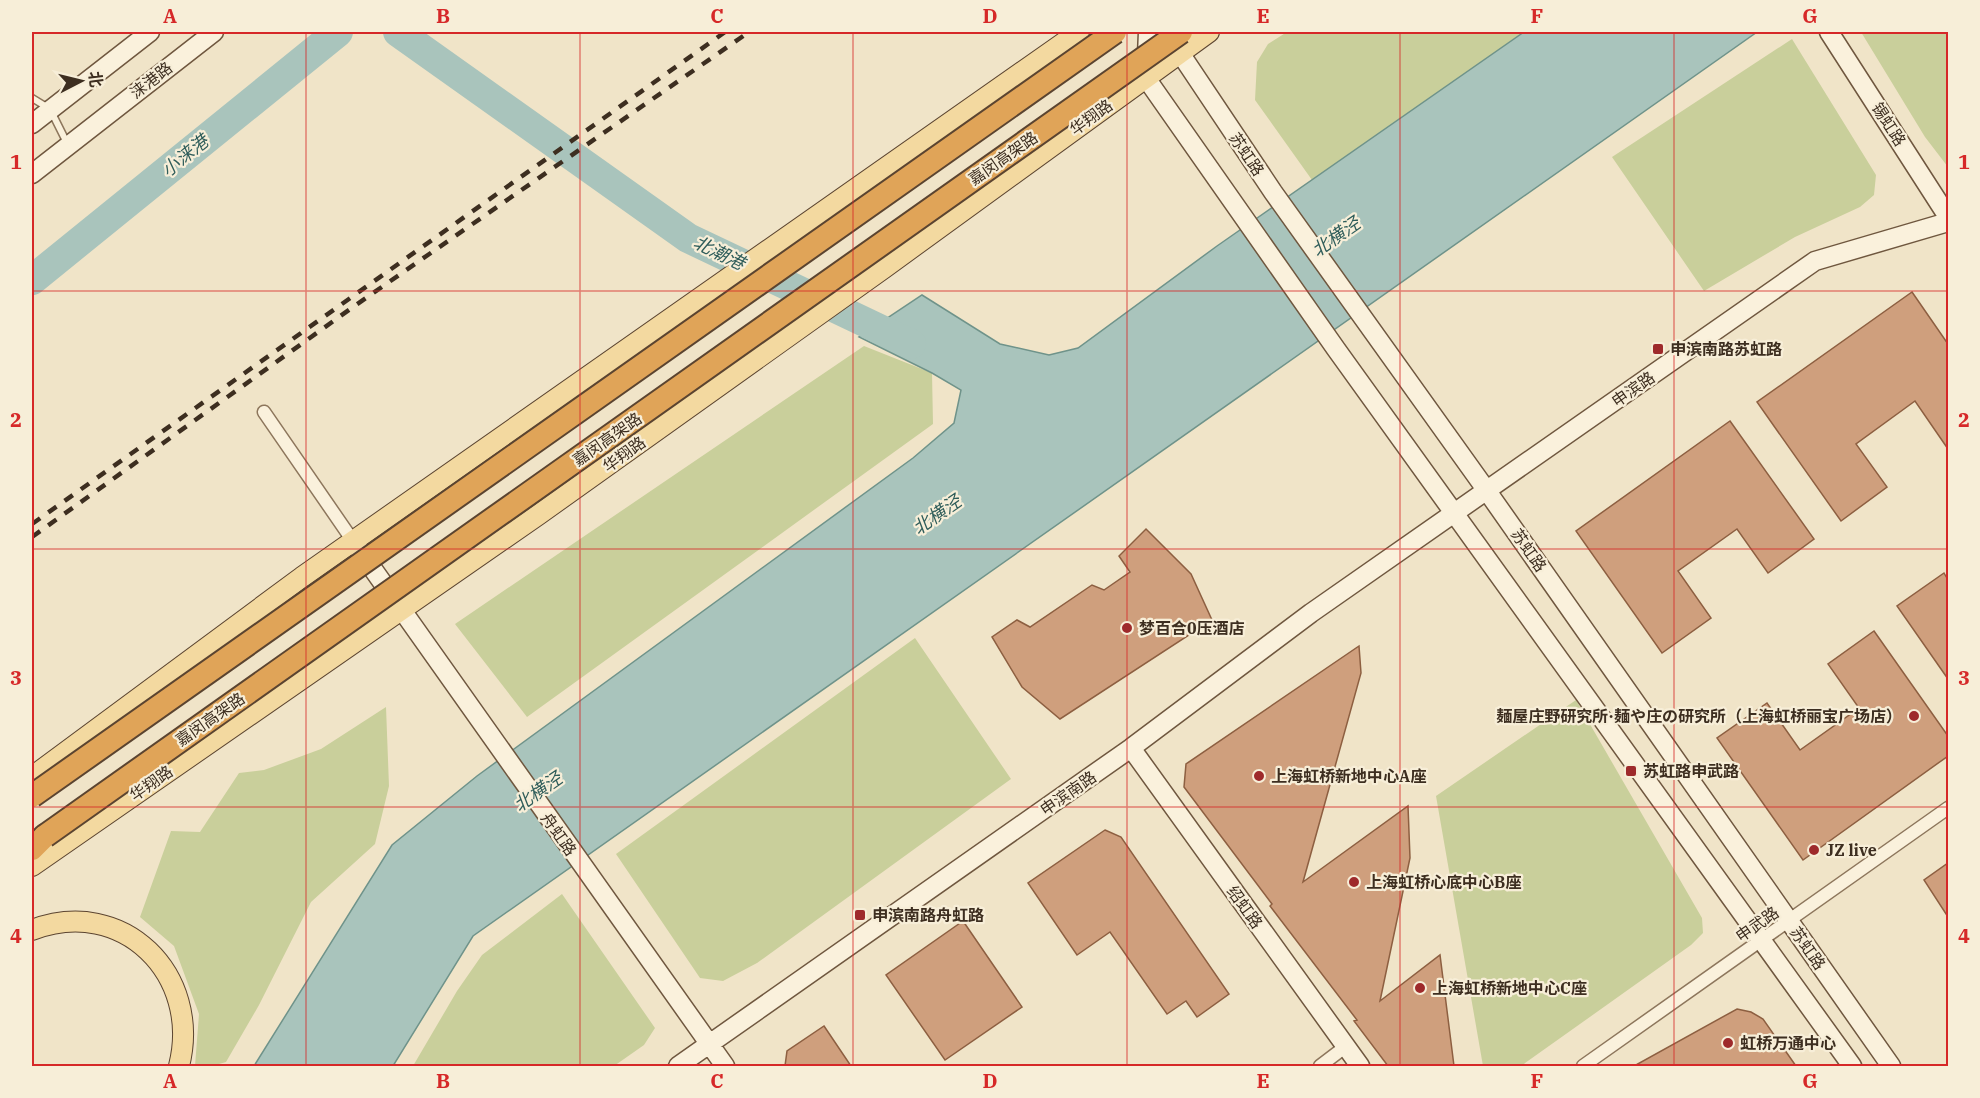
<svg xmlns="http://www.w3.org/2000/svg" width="1980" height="1098" font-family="'IBM Plex Serif','Noto Sans SC','Noto Sans JP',serif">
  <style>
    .green { fill: #c9cf9b }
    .water { fill: #a9c4bc; stroke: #6f938a; stroke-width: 1.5 }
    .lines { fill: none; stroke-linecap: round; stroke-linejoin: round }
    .river { stroke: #a9c4bc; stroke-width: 30 }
    .building { fill: #cf9f7d; stroke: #8d5f41; stroke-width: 1.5 }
    .lane-casing { stroke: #8d765c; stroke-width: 9 }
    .street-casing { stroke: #8d765c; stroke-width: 15 }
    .secondary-casing { stroke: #6f573f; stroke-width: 21 }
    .primary-casing { stroke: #5b4430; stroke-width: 22 }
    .highway-casing { stroke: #5b4430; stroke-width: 26 }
    .lane { stroke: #faf1dc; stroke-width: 6 }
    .street { stroke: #faf1dc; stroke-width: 12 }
    .secondary { stroke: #faf1dc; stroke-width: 18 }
    .primary { stroke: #f3d9a0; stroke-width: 20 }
    .highway { stroke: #e0a458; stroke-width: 22 }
    .rail { stroke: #3d2e20; stroke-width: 4.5; stroke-dasharray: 10 10; stroke-linecap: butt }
    .highway-bridge-casing { stroke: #5b4430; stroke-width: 26; stroke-linecap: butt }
    .highway-bridge { stroke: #e0a458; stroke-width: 22 }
    .grid { fill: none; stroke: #d62828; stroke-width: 1.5; stroke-opacity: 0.55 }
    .poi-dot { fill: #9e2a2b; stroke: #f7eed8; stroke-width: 2 }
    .labels { text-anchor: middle; stroke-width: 4.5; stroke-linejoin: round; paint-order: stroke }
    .street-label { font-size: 16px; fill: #3d2e20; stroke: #f7eed8 }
    .poi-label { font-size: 16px; font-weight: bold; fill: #3d2e20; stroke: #f7eed8; text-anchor: start }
    .water-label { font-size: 18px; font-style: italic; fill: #2f5d5a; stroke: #f7eed8 }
    .neatline { fill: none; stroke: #d62828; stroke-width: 2 }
    .grid-label { font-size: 20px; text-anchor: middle; font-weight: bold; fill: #d62828 }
  </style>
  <rect width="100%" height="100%" fill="#f0e4c8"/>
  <path class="green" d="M 1287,32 L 1525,32 L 1312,180 L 1255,100 L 1257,62 L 1268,44 Z
    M 1861,32 L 1948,32 L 1948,167 L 1925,137 Z
    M 1792,39 L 1876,175 L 1874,195 L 1860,207 L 1795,237 L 1704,291 L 1612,157 Z
    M 864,346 L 932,373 L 933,424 L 527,717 L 455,624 Z
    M 915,638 L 1011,779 L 757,963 L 723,981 L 700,978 L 616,854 Z
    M 1576,700 L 1702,918 L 1703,933 L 1691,945 L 1521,1066 L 1483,1066 L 1436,796 Z
    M 386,707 L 389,786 L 375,844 L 311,902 L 259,1005 L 226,1062 L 212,1066 L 195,1066 L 199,1014 L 174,946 L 140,917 L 171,831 L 200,832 L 239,773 L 264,770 L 321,749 Z
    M 562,894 L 655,1028 L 644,1045 L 614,1066 L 413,1066 L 457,991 L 482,955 Z"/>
  <path class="water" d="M 1524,32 L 1757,32 L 473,936 L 393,1066 L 254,1066 L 392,845 L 477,776 L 913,458 L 954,423 L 961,390 L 932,373 L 859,337 L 922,295 L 1000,344 L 1049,355 L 1078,348 L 1217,246 Z"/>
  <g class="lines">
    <path class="river" d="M 398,32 L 688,238 L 911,344
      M 32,280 L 338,32"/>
  </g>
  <path class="building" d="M 1912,292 L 1948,344 L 1948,449 L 1915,401 L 1856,444 L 1887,487 L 1841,521 L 1757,402 Z
    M 1730,421 L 1814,539 L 1768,573 L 1737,529 L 1678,571 L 1711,618 L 1662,653 L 1576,531 Z
    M 1146,529 L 1191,574 L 1212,620 L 1060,719 L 1022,687 L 992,637 L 1017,620 L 1030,627 L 1092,585 L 1104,590 L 1130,572 L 1119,556 Z
    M 1944,573 L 1948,580 L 1948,679 L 1897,606 Z
    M 1874,631 L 1948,736 L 1948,756 L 1803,860 L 1717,738 L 1767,703 L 1800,750 L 1859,708 L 1828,664 Z
    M 1359,646 L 1361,673 L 1303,882 L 1408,806 L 1410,858 L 1380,1001 L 1440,955 L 1454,1066 L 1388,1066 L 1354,1021 L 1357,1020 L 1270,906 L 1272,904 L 1184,787 L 1186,764 Z
    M 1105,830 L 1121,837 L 1229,994 L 1197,1017 L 1186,1001 L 1167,1014 L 1110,932 L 1077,955 L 1028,883 Z
    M 1948,863 L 1948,917 L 1924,880 Z
    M 963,921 L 1022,1007 L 945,1060 L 886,975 Z
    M 1737,1009 L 1751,1012 L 1763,1019 L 1796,1066 L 1634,1066 Z
    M 824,1026 L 851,1066 L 785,1066 L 787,1051 Z"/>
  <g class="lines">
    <defs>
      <path id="lane" d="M 32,98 L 50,109 L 67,143"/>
      <path id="street" d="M 264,412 L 353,541
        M 1320,1066 L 1345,1047
        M 1583,1066 L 1948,808"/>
      <path id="secondary" d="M 1148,32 L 1146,78 L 1336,349 L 1852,1066
        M 1829,32 L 1948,217
        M 1175,41 L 1180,53 L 1273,192 L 1487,491 L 1891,1066
        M 32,124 L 150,32
        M 32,174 L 214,32
        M 353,541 L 725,1066
        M 1131,748 L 1360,1066
        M 678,1066 L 1131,748 L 1311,613 L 1815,261 L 1948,222"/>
      <path id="primary" d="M 32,777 L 302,577 L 1079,32
        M 32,866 L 538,515 L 884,268 L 1209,32
        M 32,930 C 123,895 202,975 179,1066"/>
      <path id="highway" d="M 32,849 L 45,836"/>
    </defs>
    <use href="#lane" class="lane-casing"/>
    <use href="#street" class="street-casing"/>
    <use href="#secondary" class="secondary-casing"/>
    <use href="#primary" class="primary-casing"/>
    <use href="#highway" class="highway-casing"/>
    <use href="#lane" class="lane"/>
    <use href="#street" class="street"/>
    <use href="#secondary" class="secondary"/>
    <use href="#primary" class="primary"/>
    <use href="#highway" class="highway"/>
    <path class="rail" d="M 32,524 L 725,32
      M 32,537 L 353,307 L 749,32"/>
    <defs>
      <path id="highway-bridge" d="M 32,796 L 1115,32
        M 45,836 L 1181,32"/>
    </defs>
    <use href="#highway-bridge" class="highway-bridge-casing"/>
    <use href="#highway-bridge" class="highway-bridge"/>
  </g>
  <path class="grid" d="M 306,32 L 306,1066M 580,32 L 580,1066M 853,32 L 853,1066M 1127,32 L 1127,1066M 1400,32 L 1400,1066M 1674,32 L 1674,1066M 32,291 L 1948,291M 32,549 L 1948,549M 32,807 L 1948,807"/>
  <g class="poi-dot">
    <rect x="1652" y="343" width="12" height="12" rx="3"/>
    <circle cx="1127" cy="628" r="6"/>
    <circle cx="1914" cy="716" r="6"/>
    <rect x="1625" y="765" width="12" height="12" rx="3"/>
    <circle cx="1259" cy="776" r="6"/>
    <circle cx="1814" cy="850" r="6"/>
    <circle cx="1354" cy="882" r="6"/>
    <rect x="854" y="909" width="12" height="12" rx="3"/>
    <circle cx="1420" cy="988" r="6"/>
    <circle cx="1728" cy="1043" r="6"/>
  </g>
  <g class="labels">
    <g class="street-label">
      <text transform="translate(151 80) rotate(-38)" y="6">涞港路</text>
      <text transform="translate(1091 117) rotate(-36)" y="6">华翔路</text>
      <text transform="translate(1889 124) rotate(57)" y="6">锡虹路</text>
      <text transform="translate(1247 154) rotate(56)" y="6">苏虹路</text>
      <text transform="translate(1003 158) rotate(-35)" y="6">嘉闵高架路</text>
      <text transform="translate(1633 389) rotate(-35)" y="6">申滨路</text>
      <text transform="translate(607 439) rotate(-35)" y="6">嘉闵高架路</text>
      <text transform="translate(624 454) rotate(-36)" y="6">华翔路</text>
      <text transform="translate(1529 550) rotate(55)" y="6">苏虹路</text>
      <text transform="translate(210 719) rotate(-35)" y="6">嘉闵高架路</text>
      <text transform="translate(151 783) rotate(-35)" y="6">华翔路</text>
      <text transform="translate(1068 793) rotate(-35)" y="6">申滨南路</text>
      <text transform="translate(559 834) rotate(55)" y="6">舟虹路</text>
      <text transform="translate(1245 907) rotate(54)" y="6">绍虹路</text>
      <text transform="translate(1757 924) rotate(-35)" y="6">申武路</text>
      <text transform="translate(1808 948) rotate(55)" y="6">苏虹路</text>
    </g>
    <g class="poi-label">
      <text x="1670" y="355">申滨南路苏虹路</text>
      <text x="1139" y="634">梦百合0压酒店</text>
      <text x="1902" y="722" text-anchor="end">麺屋庄野研究所·麺や庄の研究所（上海虹桥丽宝广场店）</text>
      <text x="1643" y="777">苏虹路申武路</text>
      <text x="1271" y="782">上海虹桥新地中心A座</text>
      <text x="1826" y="856">JZ live</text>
      <text x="1366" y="888">上海虹桥心底中心B座</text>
      <text x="872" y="921">申滨南路舟虹路</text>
      <text x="1432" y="994">上海虹桥新地中心C座</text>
      <text x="1740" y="1049">虹桥万通中心</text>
    </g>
    <g class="water-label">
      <text transform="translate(185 156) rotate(-39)" y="6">小涞港</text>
      <text transform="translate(1336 237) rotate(-35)" y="6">北横泾</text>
      <text transform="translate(719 253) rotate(26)" y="6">北潮港</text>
      <text transform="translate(937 515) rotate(-35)" y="6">北横泾</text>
      <text transform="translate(538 792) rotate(-35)" y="6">北横泾</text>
    </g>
  </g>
  <rect width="1980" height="1098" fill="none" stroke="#f7eed8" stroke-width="66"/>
  <g transform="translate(81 81) rotate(83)" stroke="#f7eed8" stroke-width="4.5" paint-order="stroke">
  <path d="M0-4.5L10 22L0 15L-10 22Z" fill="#3d2e20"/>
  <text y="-9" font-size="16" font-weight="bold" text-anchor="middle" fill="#3d2e20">北</text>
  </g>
  <rect x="33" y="33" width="1914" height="1032" class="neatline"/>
  <g class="grid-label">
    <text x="170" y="23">A</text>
    <text x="443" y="23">B</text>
    <text x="717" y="23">C</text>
    <text x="990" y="23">D</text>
    <text x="1263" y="23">E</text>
    <text x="1537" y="23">F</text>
    <text x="1810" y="23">G</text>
    <text x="16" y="169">1</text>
    <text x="1964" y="169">1</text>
    <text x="16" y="427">2</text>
    <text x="1964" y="427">2</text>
    <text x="16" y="685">3</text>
    <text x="1964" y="685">3</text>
    <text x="16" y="943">4</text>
    <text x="1964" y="943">4</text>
    <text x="170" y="1088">A</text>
    <text x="443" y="1088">B</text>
    <text x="717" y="1088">C</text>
    <text x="990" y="1088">D</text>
    <text x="1263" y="1088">E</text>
    <text x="1537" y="1088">F</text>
    <text x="1810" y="1088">G</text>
  </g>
</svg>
